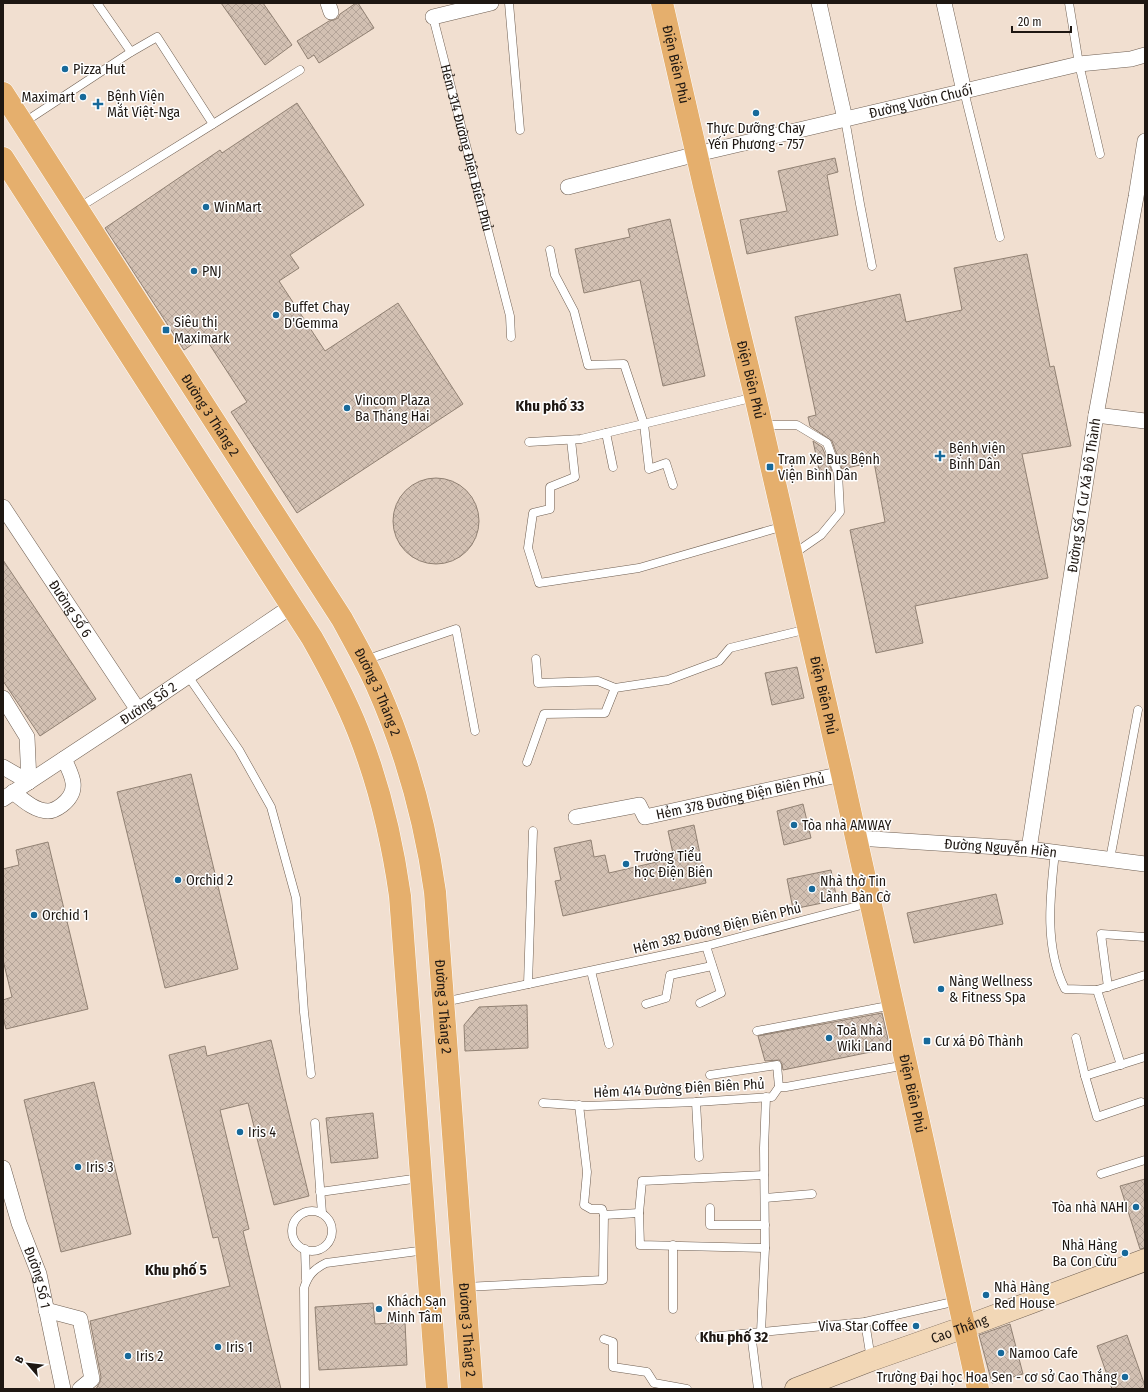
<svg xmlns="http://www.w3.org/2000/svg" width="1148" height="1392" font-family="'Fira Sans Condensed',sans-serif">
  <style>
    .building { fill: url(#building-cross-hatch); stroke: #918173 }
    .lines { fill: none; stroke-linecap: round; stroke-linejoin: round }
    .lane-casing { stroke: #6f5f52; stroke-width: 9 }
    .street-casing { stroke: #6f5f52; stroke-width: 16 }
    .secondary-casing { stroke: #6f5f52; stroke-width: 23 }
    .primary-casing { stroke: #fff; stroke-width: 23 }
    .lane { stroke: #fff; stroke-width: 8 }
    .street { stroke: #fff; stroke-width: 15 }
    .secondary { stroke: #f2d7b6; stroke-width: 22 }
    .primary { stroke: #e5af6d; stroke-width: 22 }
    .poi-dot { fill: #17699a; stroke: #fff; stroke-width: 1.5 }
    .labels { text-anchor: middle; stroke-width: 3; stroke-linejoin: round; paint-order: stroke }
    .street-label { font-size: 14px; fill: #1e1712; stroke: #fff }
    .poi-label { font-size: 14px; fill: #1e1712; stroke: #fff; text-anchor: start }
    .neighbourhood-label { font-size: 15px; font-weight: bold; fill: #1e1712; stroke: #fff }
  </style>
  <defs>
    <pattern id="building-cross-hatch" width="8" height="8" patternUnits="userSpaceOnUse"><rect width="8" height="8" fill="#d2c0b2"/><path d="M0 0l8 8M0 8l8-8" fill="none" stroke="#b4a498"/></pattern>
  </defs>
  <rect width="100%" height="100%" fill="#f1dfd0"/>
  <path class="building" d="M 221,3 L 263,3 L 292,45 L 265,65 Z
    M 356,3 L 358,3 L 374,28 L 319,63 L 314,55 L 308,59 L 297,41 L 329,21 L 334,20 L 338,18 L 340,14 Z
    M 297,103 L 364,205 L 290,255 L 299,268 L 279,281 L 325,351 L 398,303 L 463,404 L 297,513 L 231,412 L 247,402 L 204,336 L 184,350 L 105,228 L 220,150 L 222,153 Z
    M 835,158 L 838,172 L 827,175 L 838,235 L 747,254 L 740,220 L 787,211 L 778,171 Z
    M 670,219 L 705,376 L 663,386 L 640,280 L 584,293 L 575,249 L 630,237 L 628,229 Z
    M 1027,254 L 1050,367 L 1054,366 L 1071,446 L 1022,454 L 1048,578 L 915,606 L 923,643 L 876,653 L 850,530 L 885,522 L 874,462 L 842,469 L 832,441 L 810,426 L 808,417 L 816,415 L 795,317 L 900,294 L 906,322 L 962,310 L 954,268 Z
    M 813,441 L 822,447 L 832,471 L 820,474 Z
    M393 521a43 43 0 1 1 86 0a43 43 0 1 1-86 0Z
    M 3,560 L 96,699 L 40,736 L 3,681 Z
    M 797,667 L 804,698 L 772,705 L 765,673 Z
    M 191,774 L 238,969 L 165,988 L 117,792 Z
    M 803,804 L 811,838 L 784,845 L 777,811 Z
    M 694,825 L 706,883 L 563,916 L 555,881 L 561,880 L 554,848 L 591,840 L 594,857 L 605,855 L 609,873 L 674,858 L 668,831 Z
    M 48,842 L 88,1009 L 6,1029 L 3,1017 L 3,1000 L 12,997 L 3,960 L 3,869 L 19,865 L 16,850 Z
    M 831,870 L 837,900 L 793,909 L 787,879 Z
    M 996,894 L 1003,924 L 914,943 L 907,913 Z
    M 527,1005 L 528,1048 L 465,1051 L 464,1025 L 479,1007 Z
    M 882,1013 L 890,1048 L 783,1070 L 782,1064 L 779,1060 L 765,1061 L 758,1036 Z
    M 271,1040 L 309,1196 L 274,1205 L 248,1103 L 220,1110 L 249,1229 L 243,1231 L 281,1389 L 96,1389 L 100,1382 L 101,1377 L 90,1321 L 230,1286 L 218,1237 L 213,1238 L 169,1055 L 205,1046 L 207,1056 Z
    M 94,1082 L 131,1234 L 61,1252 L 24,1100 Z
    M 373,1113 L 378,1158 L 331,1163 L 326,1118 Z
    M 1145,1179 L 1145,1248 L 1140,1249 L 1120,1186 Z
    M 373,1303 L 375,1324 L 405,1322 L 407,1365 L 319,1370 L 315,1307 Z
    M 1010,1324 L 1023,1374 L 992,1383 L 979,1335 Z
    M 1127,1335 L 1145,1386 L 1145,1389 L 1112,1389 L 1097,1346 Z"/>
  <g class="lines">
    <defs>
      <g id="lane">
        <path d="M 97,3 L 131,52"/>
        <path d="M 509,3 L 520,130"/>
        <path d="M 1069,3 L 1079,64 L 1100,154"/>
        <path id="s1" d="M 433,17 L 510,316 L 511,337"/>
        <path d="M 964,91 L 1000,237"/>
        <path d="M 845,119 L 860,204 L 872,266"/>
        <path d="M 23,123 L 131,52 L 157,37 L 213,124"/>
        <path d="M 78,208 L 300,70"/>
        <path d="M 550,250 L 555,275 L 574,311 L 588,365 L 624,364 L 644,424 L 649,469 L 666,463 L 673,485"/>
        <path d="M 763,425 L 797,425 L 827,443 L 838,473 L 840,512 L 821,535 L 792,555"/>
        <path d="M 606,433 L 613,467"/>
        <path d="M 571,440 L 575,477 L 550,487 L 550,509 L 533,513 L 528,548 L 539,583 L 639,568 L 784,526"/>
        <path d="M 529,442 L 581,439 L 755,397"/>
        <path d="M 536,659 L 538,683 L 598,681 L 615,688 L 668,680 L 719,661 L 730,648 L 808,629"/>
        <path d="M 365,660 L 456,629 L 475,731"/>
        <path d="M 188,676 L 239,750 L 271,807 L 296,898 L 304,1012 L 311,1074"/>
        <path d="M 527,762 L 544,714 L 605,713 L 615,688"/>
        <path d="M 1055,852 C 1050,897 1044,947 1065,989 L 1097,990 L 1145,975"/>
        <path d="M 1110,859 L 1138,710"/>
        <path d="M 591,971 L 609,1044"/>
        <path d="M 528,984 L 533,831"/>
        <path d="M 1108,987 L 1101,934 L 1145,937"/>
        <path d="M 1097,990 L 1121,1065"/>
        <path d="M 444,1002 L 706,946 L 869,903"/>
        <path d="M 700,1003 L 721,993 L 706,946"/>
        <path d="M 646,1004 L 666,998 L 670,975 L 712,966"/>
        <path d="M 757,1031 L 893,1005"/>
        <path d="M 1076,1038 L 1085,1076 L 1097,1117 L 1141,1102"/>
        <path d="M 710,1075 L 777,1065 L 779,1087"/>
        <path d="M 1085,1076 L 1145,1057"/>
        <path d="M 696,1102 L 699,1157"/>
        <path d="M 543,1103 L 587,1106 L 696,1102 L 772,1097 L 779,1087 L 786,1087 L 906,1065"/>
        <path d="M 315,1123 L 322,1213"/>
        <path d="M 1101,1174 L 1145,1160"/>
        <path d="M 320,1192 L 420,1178"/>
        <path d="M 765,1198 L 812,1194"/>
        <path d="M 710,1208 L 710,1225 L 765,1225"/>
        <circle cx="312" cy="1231" r="20"/>
        <path d="M 639,1213 L 642,1181 L 764,1175"/>
        <path d="M 604,1215 L 639,1213 L 640,1245 L 765,1248"/>
        <path d="M 305,1249 L 306,1279"/>
        <path d="M 465,1287 L 603,1280 L 604,1215 L 602,1209 L 591,1209 L 584,1205 L 587,1172 L 579,1105"/>
        <path d="M 673,1309 L 673,1245"/>
        <path d="M 865,1322 L 871,1359"/>
        <path d="M 761,1332 L 765,1248 L 764,1148 L 766,1097"/>
        <path d="M 751,1333 L 758,1389"/>
        <path d="M 700,1338 L 865,1322 L 957,1301"/>
        <path d="M 604,1339 L 613,1342 L 613,1367 L 647,1372 L 654,1383 L 687,1389"/>
        <path d="M 305,1389 L 304,1288 C 308,1275 314,1269 326,1263 L 426,1250"/>
      </g>
      <g id="street">
        <path d="M 328,3 L 331,12"/>
        <path d="M 819,3 L 845,119"/>
        <path d="M 944,3 L 964,91"/>
        <path d="M 433,17 L 491,3"/>
        <path id="s2" d="M 568,187 L 697,154 L 1079,64 L 1131,59 L 1145,55"/>
        <path d="M 1096,415 L 1145,421"/>
        <path id="s3" d="M 3,507 L 138,710"/>
        <path d="M 3,698 L 27,737 L 29,782"/>
        <path d="M 3,767 L 29,782"/>
        <path d="M 13,792 C 23,800 35,811 48,811 C 52,811 58,808 62,805 C 80,791 73,777 64,759"/>
        <path id="s4" d="M 3,799 L 138,710 L 292,606"/>
        <path id="s5" d="M 576,817 L 639,805 L 645,817 L 842,774"/>
        <path id="s6" d="M 857,838 L 1029,849 L 1145,864"/>
        <path id="s7" d="M 1029,849 L 1096,415 L 1136,197 L 1145,141"/>
        <path id="s8" d="M 3,1168 L 19,1223 L 39,1274 L 63,1389"/>
        <path d="M 46,1310 L 80,1319 L 92,1379 L 80,1389"/>
      </g>
      <g id="secondary">
        <path id="s9" d="M 796,1389 L 871,1360 L 965,1327 L 1145,1260"/>
      </g>
      <g id="primary">
        <path id="s10" d="M 662,3 L 704,186 L 755,396 L 842,774 L 978,1389"/>
        <path id="s11" d="M 3,93 L 342,619 C 354,641 366,662 376,684 C 406,751 425,820 435,892 L 472,1389"/>
        <path d="M 3,158 L 312,638 C 329,668 345,698 358,731 C 379,784 392,839 400,896 L 437,1389"/>
      </g>
    </defs>
    <use href="#lane" class="lane-casing"/>
    <use href="#street" class="street-casing"/>
    <use href="#secondary" class="secondary-casing"/>
    <use href="#primary" class="primary-casing"/>
    <use href="#lane" class="lane"/>
    <use href="#street" class="street"/>
    <use href="#secondary" class="secondary"/>
    <use href="#primary" class="primary"/>
  </g>
  <g class="poi-dot">
    <circle cx="65" cy="69" r="4"/>
    <circle cx="83" cy="97" r="4"/>
    <path d="M96 98h4v4h4v4h-4v4h-4v-4h-4v-4h4z"/>
    <circle cx="756" cy="113" r="4"/>
    <circle cx="206" cy="207" r="4"/>
    <circle cx="194" cy="271" r="4"/>
    <circle cx="276" cy="315" r="4"/>
    <rect x="162" y="326" width="8" height="8" rx="2"/>
    <circle cx="347" cy="408" r="4"/>
    <path d="M938 450h4v4h4v4h-4v4h-4v-4h-4v-4h4z"/>
    <rect x="766" y="463" width="8" height="8" rx="2"/>
    <circle cx="794" cy="825" r="4"/>
    <circle cx="626" cy="864" r="4"/>
    <circle cx="178" cy="880" r="4"/>
    <circle cx="812" cy="889" r="4"/>
    <circle cx="34" cy="915" r="4"/>
    <circle cx="941" cy="989" r="4"/>
    <circle cx="829" cy="1038" r="4"/>
    <rect x="923" y="1037" width="8" height="8" rx="2"/>
    <circle cx="240" cy="1132" r="4"/>
    <circle cx="78" cy="1167" r="4"/>
    <circle cx="1136" cy="1207" r="4"/>
    <circle cx="1125" cy="1253" r="4"/>
    <circle cx="986" cy="1295" r="4"/>
    <circle cx="379" cy="1309" r="4"/>
    <circle cx="916" cy="1326" r="4"/>
    <circle cx="218" cy="1347" r="4"/>
    <circle cx="1001" cy="1353" r="4"/>
    <circle cx="128" cy="1356" r="4"/>
    <circle cx="1125" cy="1377" r="4"/>
  </g>
  <g class="labels">
    <g class="street-label">
      <text dy="5" stroke="none"><textPath href="#s10" startOffset="63">Điện Biên Phủ</textPath></text>
      <text dy="5" stroke="none"><textPath href="#s2" startOffset="363">Đường Vườn Chuối</textPath></text>
      <text dy="5" stroke="none"><textPath href="#s1" startOffset="135">Hẻm 314 Đường Điện Biên Phủ</textPath></text>
      <text dy="5" stroke="none"><textPath href="#s10" startOffset="387">Điện Biên Phủ</textPath></text>
      <text dy="5" stroke="none"><textPath href="#s11" startOffset="383">Đường 3 Tháng 2</textPath></text>
      <text dy="5" stroke="none"><textPath href="#s7" startOffset="358">Ðường Số 1 Cư Xá Đô Thành</textPath></text>
      <text dy="5" stroke="none"><textPath href="#s3" startOffset="122">Đường Số 6</textPath></text>
      <text dy="5" stroke="none"><textPath href="#s11" startOffset="707">Đường 3 Tháng 2</textPath></text>
      <text dy="5" stroke="none"><textPath href="#s10" startOffset="711">Điện Biên Phủ</textPath></text>
      <text dy="5" stroke="none"><textPath href="#s4" startOffset="174">Đường Số 2</textPath></text>
      <text dy="5" stroke="none"><textPath href="#s5" startOffset="175">Hẻm 378 Đường Điện Biên Phủ</textPath></text>
      <text dy="5" stroke="none"><textPath href="#s6" startOffset="144">Đường Nguyễn Hiền</textPath></text>
      <text transform="translate(717 928) rotate(-14)" y="5">Hẻm 382 Đường Điện Biên Phủ</text>
      <text dy="5" stroke="none"><textPath href="#s11" startOffset="1031">Đường 3 Tháng 2</textPath></text>
      <text transform="translate(679 1088) rotate(-3)" y="5">Hẻm 414 Đường Điện Biên Phủ</text>
      <text dy="5" stroke="none"><textPath href="#s10" startOffset="1119">Điện Biên Phủ</textPath></text>
      <text dy="5" stroke="none"><textPath href="#s8" startOffset="115">Đường Số 1</textPath></text>
      <text dy="5" stroke="none"><textPath href="#s9" startOffset="174">Cao Thắng</textPath></text>
      <text dy="5" stroke="none"><textPath href="#s11" startOffset="1355">Đường 3 Tháng 2</textPath></text>
    </g>
    <g class="poi-label">
      <text x="73" y="74">Pizza Hut</text>
      <text x="107" y="101">Bệnh Viện<tspan x="107" dy="16">Mắt Việt-Nga</tspan></text>
      <text x="75" y="102" text-anchor="end">Maximart</text>
      <text x="756" y="133" text-anchor="middle">Thực Dưỡng Chay<tspan x="756" dy="16">Yến Phương - 757</tspan></text>
      <text x="214" y="212">WinMart</text>
      <text x="202" y="276">PNJ</text>
      <text x="284" y="312">Buffet Chay<tspan x="284" dy="16">D'Gemma</tspan></text>
      <text x="174" y="327">Siêu thị<tspan x="174" dy="16">Maximark</tspan></text>
      <text x="355" y="405">Vincom Plaza<tspan x="355" dy="16">Ba Tháng Hai</tspan></text>
      <text x="949" y="453">Bệnh viện<tspan x="949" dy="16">Bình Dân</tspan></text>
      <text x="778" y="464">Trạm Xe Bus Bệnh<tspan x="778" dy="16">Viện Bình Dân</tspan></text>
      <text x="802" y="830">Tòa nhà AMWAY</text>
      <text x="634" y="861">Trường Tiểu<tspan x="634" dy="16">học Điện Biên</tspan></text>
      <text x="186" y="885">Orchid 2</text>
      <text x="820" y="886">Nhà thờ Tin<tspan x="820" dy="16">Lành Bàn Cờ</tspan></text>
      <text x="42" y="920">Orchid 1</text>
      <text x="949" y="986">Nàng Wellness<tspan x="949" dy="16">&amp; Fitness Spa</tspan></text>
      <text x="837" y="1035">Toà Nhà<tspan x="837" dy="16">Wiki Land</tspan></text>
      <text x="935" y="1046">Cư xá Đô Thành</text>
      <text x="248" y="1137">Iris 4</text>
      <text x="86" y="1172">Iris 3</text>
      <text x="1128" y="1212" text-anchor="end">Tòa nhà NAHI</text>
      <text x="1117" y="1250" text-anchor="end">Nhà Hàng<tspan x="1117" dy="16">Ba Con Cừu</tspan></text>
      <text x="994" y="1292">Nhà Hàng<tspan x="994" dy="16">Red House</tspan></text>
      <text x="387" y="1306">Khách Sạn<tspan x="387" dy="16">Minh Tâm</tspan></text>
      <text x="908" y="1331" text-anchor="end">Viva Star Coffee</text>
      <text x="226" y="1352">Iris 1</text>
      <text x="1009" y="1358">Namoo Cafe</text>
      <text x="136" y="1361">Iris 2</text>
      <text x="1117" y="1382" text-anchor="end">Trường Đại học Hoa Sen - cơ sở Cao Thắng</text>
    </g>
    <g class="neighbourhood-label">
      <text x="550" y="411">Khu phố 33</text>
      <text x="176" y="1275">Khu phố 5</text>
      <text x="734" y="1342">Khu phố 32</text>
    </g>
  </g>
  <rect width="1148" height="1392" fill="none" stroke="#1e1712" stroke-width="8"/>
  <g transform="translate(28 1364) rotate(298)" stroke="#ffffff" stroke-width="3" paint-order="stroke">
  <path d="M0-3L7 15L0 10L-7 15Z" fill="#1e1712"/>
  <text y="-6" font-size="11" font-weight="bold" text-anchor="middle" fill="#1e1712">B</text>
  </g>
  <path d="M1012 26v6h59v-6" fill="none" stroke="#1e1712" stroke-width="2"/>
  <text x="1018" y="26" font-size="12" fill="#1e1712" stroke="#ffffff" stroke-width="3" paint-order="stroke">20 m</text>
</svg>
